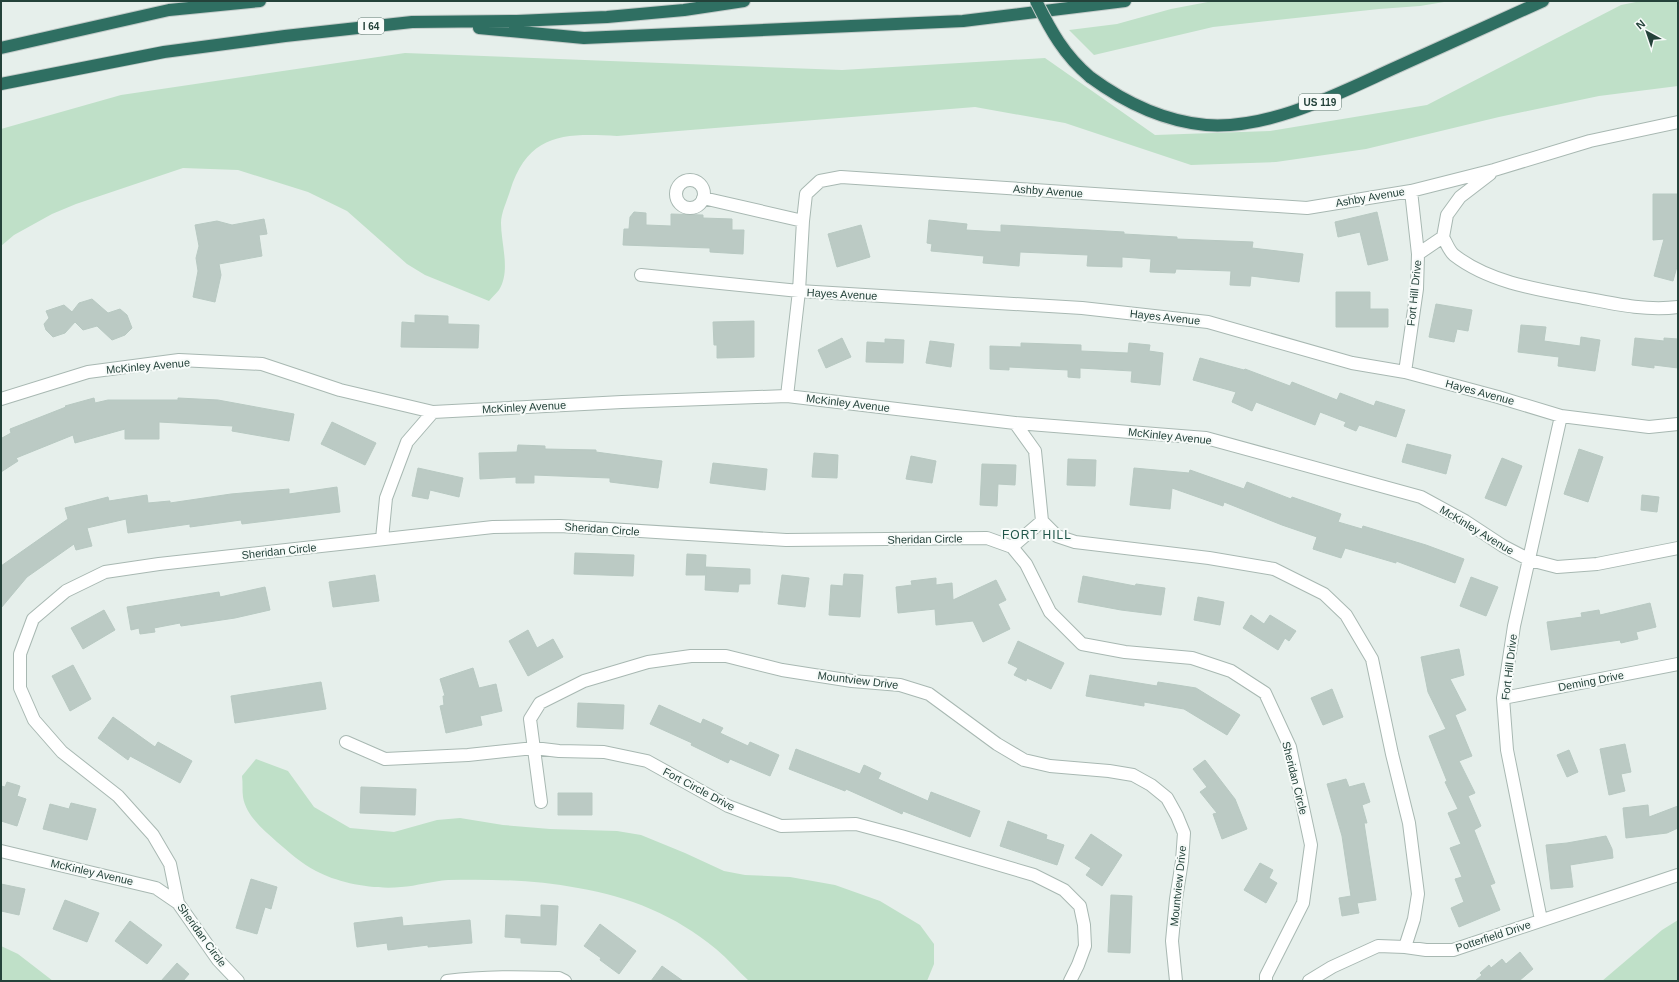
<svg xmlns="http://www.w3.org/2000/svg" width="1679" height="982" font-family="Helvetica,sans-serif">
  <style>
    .green { fill: #bfe0c8 }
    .building { fill: #bbcac4; stroke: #b8c9c2 }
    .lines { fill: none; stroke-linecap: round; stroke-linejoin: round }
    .minor-casing { stroke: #a8b8b2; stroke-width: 14 }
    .highway-casing { stroke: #c2cac8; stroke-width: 14 }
    .minor { stroke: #fff; stroke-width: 12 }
    .highway { stroke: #2f6f62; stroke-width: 12 }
    .highway-bridge-casing { stroke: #c2cac8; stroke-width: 14; stroke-linecap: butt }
    .highway-bridge { stroke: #2f6f62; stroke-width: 12 }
    .labels { text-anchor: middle; stroke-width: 4; stroke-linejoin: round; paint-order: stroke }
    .shield { fill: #f7fbf9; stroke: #637a73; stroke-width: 1 }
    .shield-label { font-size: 10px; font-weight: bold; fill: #24423a }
    .street-label { font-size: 11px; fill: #24423a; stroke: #f7fbf9 }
    .neighbourhood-label { font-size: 12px; letter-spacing: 1px; fill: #1f5548; stroke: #f7fbf9 }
  </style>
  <rect width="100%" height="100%" fill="#e6efeb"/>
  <path class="green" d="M 1213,1 L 1450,1 L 1420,6 L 1379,9 L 1213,27 L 1094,55 L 1069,30 L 1117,24 L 1171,9 Z
    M 1641,1 L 1678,1 L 1678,86 L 1599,96 L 1499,117 L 1366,149 L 1276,162 L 1191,165 L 1065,123 L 975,107 L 617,136 C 565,133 528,133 510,191 C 507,201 501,213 501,223 C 501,244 511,271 499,290 C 496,294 492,297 489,301 L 425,275 L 407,264 L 347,211 L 308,192 L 238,170 L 183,168 L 76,204 L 52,214 L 14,235 L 1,246 L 1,129 L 121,95 L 405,53 L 842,70 L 1045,58 L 1155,135 L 1270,131 L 1427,105 L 1621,5 Z
    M 256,759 L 288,771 L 314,807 L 350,828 L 394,832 L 437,820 L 460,818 L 503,825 L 550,829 L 617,831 L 641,835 L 685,853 L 724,871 L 745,875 L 790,877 L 835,885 L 880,901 L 920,925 L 934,944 L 934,964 L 927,981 L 749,981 C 738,971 728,959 716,949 C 675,915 630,897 578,888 C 535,880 492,879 448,880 C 432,881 417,886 401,887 C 375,890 338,883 316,871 C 301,863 290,853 277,842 C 264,830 246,816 243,797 C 242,790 243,783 242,776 Z
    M 1678,920 L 1678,981 L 1602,981 L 1662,930 Z
    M 1,946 L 18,954 L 53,981 L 1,981 Z"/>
  <path class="building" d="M 1653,194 L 1678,194 L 1678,263 L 1673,281 L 1654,276 L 1664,239 L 1653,240 Z
    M 634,212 L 646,213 L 646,225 L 671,226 L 671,214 L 703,215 L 703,218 L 732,219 L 732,230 L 744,230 L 743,254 L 710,252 L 710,248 L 623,245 L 624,229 L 629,229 L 630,217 Z
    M 1377,212 L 1388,260 L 1368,265 L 1360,232 L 1338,237 L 1335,222 Z
    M 264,219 L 267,234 L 259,235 L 262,256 L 219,264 L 221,275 L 215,302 L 193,297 L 198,271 L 196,258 L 199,246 L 195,225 L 217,221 L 232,225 Z
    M 929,220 L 967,224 L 966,230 L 1001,232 L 1001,225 L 1124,232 L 1124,234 L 1177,237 L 1177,239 L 1253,242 L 1252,248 L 1303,254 L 1299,282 L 1251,276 L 1250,286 L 1230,285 L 1231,271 L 1176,269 L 1175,273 L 1150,272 L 1151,259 L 1122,257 L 1122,267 L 1087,266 L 1088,255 L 1020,252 L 1019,266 L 983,263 L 984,256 L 931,251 L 932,244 L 927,243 Z
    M 861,225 L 870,257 L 837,267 L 828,234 Z
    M 1336,292 L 1370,292 L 1370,309 L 1388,309 L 1388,327 L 1336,327 Z
    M 92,299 L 108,313 L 120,309 L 127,315 L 132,328 L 125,335 L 112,340 L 97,326 L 83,330 L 75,322 L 65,333 L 53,337 L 46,330 L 44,324 L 49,318 L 46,311 L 64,305 L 72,312 L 79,303 Z
    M 1436,304 L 1472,310 L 1468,331 L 1457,329 L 1454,342 L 1429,337 Z
    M 415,315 L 448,316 L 448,324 L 479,325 L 478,348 L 401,347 L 402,322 L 415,323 Z
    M 754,321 L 754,357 L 717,358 L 717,345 L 714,345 L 713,322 Z
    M 1521,325 L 1546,327 L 1544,341 L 1580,346 L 1581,337 L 1600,340 L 1595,371 L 1558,366 L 1559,357 L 1518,352 Z
    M 842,338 L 851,357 L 826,368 L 818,350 Z
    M 1635,338 L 1664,341 L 1664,338 L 1678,339 L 1678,368 L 1654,365 L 1654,368 L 1632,365 Z
    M 885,339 L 904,340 L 903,363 L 866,362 L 867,342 L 885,343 Z
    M 930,341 L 954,344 L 951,367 L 926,363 Z
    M 1021,343 L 1081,345 L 1081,351 L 1128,353 L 1129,343 L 1150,345 L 1149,351 L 1163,353 L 1160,385 L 1131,382 L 1132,371 L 1080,368 L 1080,378 L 1068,377 L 1068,370 L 1009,367 L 1009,370 L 990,369 L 990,346 L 1021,347 Z
    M 1200,358 L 1244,370 L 1245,369 L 1290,386 L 1292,382 L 1337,400 L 1340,393 L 1374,406 L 1376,401 L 1405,410 L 1396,437 L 1359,425 L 1356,431 L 1344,426 L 1346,422 L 1320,412 L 1315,425 L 1256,402 L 1252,411 L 1232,402 L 1236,392 L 1193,380 Z
    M 94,398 L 95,403 L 108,400 L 178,400 L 178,398 L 218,400 L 294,414 L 289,441 L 232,431 L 233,426 L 159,422 L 159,439 L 125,439 L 125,429 L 75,443 L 73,435 L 16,458 L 18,461 L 1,472 L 1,436 L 2,438 L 11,433 L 10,429 L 66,407 L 65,406 Z
    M 332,422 L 376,443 L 365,465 L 321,444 Z
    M 1407,444 L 1451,455 L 1446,474 L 1402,462 Z
    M 518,445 L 545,446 L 545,449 L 596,450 L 596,452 L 662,461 L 658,488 L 610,482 L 610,478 L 534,475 L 534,483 L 516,483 L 516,477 L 480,479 L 479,453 L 517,452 Z
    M 1579,449 L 1603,457 L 1588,502 L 1564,494 Z
    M 814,453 L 838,455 L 837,478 L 812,477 Z
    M 911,456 L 936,461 L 932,483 L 906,479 Z
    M 1502,458 L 1522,466 L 1506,506 L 1485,498 Z
    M 1068,459 L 1096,460 L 1095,486 L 1067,485 Z
    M 713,463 L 767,469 L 765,490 L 710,483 Z
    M 982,464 L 1016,465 L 1015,485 L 998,484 L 997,506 L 980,505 Z
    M 418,468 L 463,478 L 459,497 L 430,490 L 428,499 L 412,496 Z
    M 1134,468 L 1189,473 L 1190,470 L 1244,489 L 1247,482 L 1291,499 L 1292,497 L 1341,514 L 1338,522 L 1362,529 L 1363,526 L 1426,545 L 1464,559 L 1455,583 L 1396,561 L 1396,563 L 1345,548 L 1341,558 L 1313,549 L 1317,537 L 1282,525 L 1224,502 L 1223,506 L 1172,488 L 1170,509 L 1130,505 Z
    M 337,487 L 340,512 L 242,524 L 241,520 L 190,527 L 190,524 L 128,533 L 126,519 L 87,528 L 92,546 L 76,550 L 74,544 L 27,577 L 1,608 L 1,566 L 68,519 L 65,508 L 108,497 L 109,501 L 147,495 L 148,503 L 170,501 L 170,503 L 231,494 L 289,489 L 289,494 Z
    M 1642,495 L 1659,497 L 1657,512 L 1641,510 Z
    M 575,553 L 634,555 L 633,576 L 574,574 Z
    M 687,554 L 706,555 L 705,575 L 686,575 Z
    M 706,567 L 750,569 L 750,584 L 739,584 L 738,592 L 705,590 Z
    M 844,574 L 863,575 L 860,617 L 829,615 L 831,585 L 843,586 Z
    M 375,575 L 379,601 L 333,607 L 329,582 Z
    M 782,575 L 809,578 L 805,607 L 778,604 Z
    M 1083,576 L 1135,586 L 1136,584 L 1165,588 L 1161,615 L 1121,610 L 1078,602 Z
    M 1471,577 L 1498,587 L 1486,616 L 1460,606 Z
    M 936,578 L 936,585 L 952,583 L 953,600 L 996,580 L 1006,600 L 998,604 L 1010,629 L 983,642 L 973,621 L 936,625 L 935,609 L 898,613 L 896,587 L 912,585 L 911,581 Z
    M 265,587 L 270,610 L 235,618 L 181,626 L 180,623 L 154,628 L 155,632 L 140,634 L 139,628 L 131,630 L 127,607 L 219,592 L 220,597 Z
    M 1198,597 L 1224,602 L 1220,625 L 1194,620 Z
    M 1650,603 L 1656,627 L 1636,632 L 1638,639 L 1621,643 L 1620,640 L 1551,650 L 1547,622 L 1582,617 L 1581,613 L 1599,610 L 1600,615 Z
    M 104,610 L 115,630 L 83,649 L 71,628 Z
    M 1251,615 L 1264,624 L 1270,615 L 1296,631 L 1289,641 L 1285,638 L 1278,650 L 1243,628 Z
    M 528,630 L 537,648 L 553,639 L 563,657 L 528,676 L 509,641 Z
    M 1018,641 L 1064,663 L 1051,689 L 1027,678 L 1026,681 L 1014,675 L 1018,668 L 1008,663 Z
    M 1459,649 L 1464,675 L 1450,679 L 1466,710 L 1455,715 L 1472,756 L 1459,761 L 1475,793 L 1468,796 L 1481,826 L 1474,830 L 1495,883 L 1490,885 L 1500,910 L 1459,927 L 1451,908 L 1464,902 L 1455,879 L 1462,877 L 1450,848 L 1461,844 L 1448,813 L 1458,809 L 1445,782 L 1447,781 L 1429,736 L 1446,729 L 1428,692 L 1421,657 Z
    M 73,665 L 91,699 L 70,711 L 52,676 Z
    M 473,668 L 479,688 L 496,684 L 502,711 L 480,716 L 482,725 L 446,733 L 440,706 L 444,705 L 443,696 L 445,696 L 440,679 Z
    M 1090,675 L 1157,686 L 1158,682 L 1196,688 L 1240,715 L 1227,735 L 1184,709 L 1144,702 L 1144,706 L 1086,696 Z
    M 321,682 L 326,709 L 235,723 L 231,696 Z
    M 1332,689 L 1343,717 L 1323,725 L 1311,698 Z
    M 578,703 L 624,705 L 623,729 L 577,727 Z
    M 659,705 L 701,724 L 703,719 L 723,728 L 720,733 L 748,746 L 750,742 L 779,755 L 770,776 L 730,759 L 728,763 L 691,745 L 692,743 L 650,724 Z
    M 113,717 L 155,747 L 158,742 L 192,761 L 180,783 L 130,756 L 128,760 L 98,738 Z
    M 1625,744 L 1631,772 L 1621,774 L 1625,791 L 1609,795 L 1600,749 Z
    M 796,749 L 860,774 L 864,765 L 881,773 L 878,779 L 928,801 L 931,792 L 980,811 L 970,837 L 903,811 L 902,814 L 846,789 L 845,791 L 789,769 Z
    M 1569,750 L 1578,772 L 1567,777 L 1557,755 Z
    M 1205,760 L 1235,799 L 1247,829 L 1222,839 L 1213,814 L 1217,813 L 1200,792 L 1207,787 L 1193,769 Z
    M 1346,779 L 1349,787 L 1364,783 L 1370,802 L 1362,805 L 1367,823 L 1364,823 L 1376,900 L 1357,903 L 1359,913 L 1342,916 L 1339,898 L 1351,896 L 1342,836 L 1327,784 Z
    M 7,782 L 20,786 L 17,796 L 26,799 L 17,826 L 1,821 L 1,786 L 5,787 Z
    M 361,787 L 416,789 L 415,815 L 360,813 Z
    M 558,793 L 592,793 L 592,815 L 558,815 Z
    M 71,803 L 96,809 L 87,840 L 43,829 L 50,804 L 69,809 Z
    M 1648,805 L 1649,817 L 1678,806 L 1678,828 L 1667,833 L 1626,838 L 1623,808 Z
    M 1008,821 L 1047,835 L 1046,839 L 1064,845 L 1057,865 L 1000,846 Z
    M 1091,834 L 1122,855 L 1102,886 L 1086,875 L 1091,868 L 1075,858 Z
    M 1606,836 L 1612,849 L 1613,858 L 1570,865 L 1573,887 L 1551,889 L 1546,845 L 1567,843 Z
    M 1260,863 L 1273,870 L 1269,878 L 1277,883 L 1266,903 L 1244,890 Z
    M 251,879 L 277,887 L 271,909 L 265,907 L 257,934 L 236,928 Z
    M 1,884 L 25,889 L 19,915 L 1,911 Z
    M 1111,895 L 1132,896 L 1130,953 L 1108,952 Z
    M 65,900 L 99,913 L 87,942 L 53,929 Z
    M 541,905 L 558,906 L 556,945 L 521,943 L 521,938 L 505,937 L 506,915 L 541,917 Z
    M 402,917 L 403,926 L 470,920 L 472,943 L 428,947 L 428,945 L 388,950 L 387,943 L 357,947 L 354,923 Z
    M 130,921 L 162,945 L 147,964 L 115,941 Z
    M 600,924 L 636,951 L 619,974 L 600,960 L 601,958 L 584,946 Z
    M 1520,952 L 1533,969 L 1519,981 L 1475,981 L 1482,975 L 1480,973 L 1489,965 L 1491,968 L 1502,959 L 1506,964 Z
    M 177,963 L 189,974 L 183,981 L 161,981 Z
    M 662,966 L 683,981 L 651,981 Z"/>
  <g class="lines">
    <defs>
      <path id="minor" d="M 1490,174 L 1460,197 L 1447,215 L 1443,237 C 1446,242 1449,251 1454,255 C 1490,283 1540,290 1584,298 C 1615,304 1646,311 1678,307
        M676 194a14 14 0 1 1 28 0a14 14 0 1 1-28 0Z
        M 703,198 L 803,221
        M 1418,254 L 1443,237
        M 641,275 L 799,291 L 1082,308 L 1208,322 L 1352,363 L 1405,372 L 1498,397 L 1561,416 L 1649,427 L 1678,424
        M 1405,372 L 1417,289 L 1418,254 L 1411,191
        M 787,396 L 799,291 L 803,221 L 806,194 L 820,181 L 841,177 L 1307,208 L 1411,191 L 1494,170 L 1590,141 L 1678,122
        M 1,399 L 88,372 L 179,360 L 262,364 L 340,390 L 433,412 L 622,402 L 787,396 L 1015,423 L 1206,438 L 1421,497 L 1465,521 L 1503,546 L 1530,560 L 1557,567 L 1597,564 L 1678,548
        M 1015,423 L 1035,451 L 1042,521 L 1057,536 L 1075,542 L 1209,558 L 1274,569 L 1324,594 L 1346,615 L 1372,659 L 1392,754 L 1409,823 L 1418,894 L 1414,919 L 1405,947
        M 382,539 L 386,498 L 407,442 L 433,412
        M 1012,547 L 1042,521
        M 1503,698 L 1678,664
        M 346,742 L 385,759 L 468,755 L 534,748 L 559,751 L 604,752 L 647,761 L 728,806 L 781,826 L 856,824 L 901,836 L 1034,875 L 1064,890 L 1080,906 L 1084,925 L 1085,946 L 1078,965 L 1070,981
        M 541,802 L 530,719 L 540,703 L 584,681 L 648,662 L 691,656 L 726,656 L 782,670 L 852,681 L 900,685 L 929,694 L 997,744 L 1024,760 L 1050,766 L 1109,771 L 1133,775 L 1151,785 L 1167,798 L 1177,816 L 1184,833 L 1182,861 L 1176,899 L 1172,941 L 1176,981
        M 1,851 L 156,888 L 178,903
        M 1541,920 L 1507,750 L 1503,698 L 1514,626 L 1561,416
        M 238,981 L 218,960 L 178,903 L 170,864 L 153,835 L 118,796 L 62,752 L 34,720 L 20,688 L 20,654 L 33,619 L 66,591 L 105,572 L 159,564 L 493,527 L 560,526 L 786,540 L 987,538 L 1012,547 L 1026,564 L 1050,612 L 1082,644 L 1125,652 L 1192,658 L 1231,671 L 1265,693 L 1290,747 L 1311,845 L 1303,903 L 1266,976 L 1266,981
        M 447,981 C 485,976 521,977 559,978 L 565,981
        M 1309,981 L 1332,967 L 1378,946 L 1405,947 L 1426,950 L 1453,950 L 1678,875"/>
      <path id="highway" d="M 479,28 L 584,38 L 963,21 L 1125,1
        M 1,48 L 169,10 L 260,1
        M 1090,77 C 1124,102 1163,121 1206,125 C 1271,130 1341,92 1399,66 C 1447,44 1495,23 1543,1
        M 1,84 L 164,52 L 285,36 L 412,22 L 517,21 L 607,17 L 684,10 L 744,1"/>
    </defs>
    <use href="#minor" class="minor-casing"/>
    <use href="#highway" class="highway-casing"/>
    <use href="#minor" class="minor"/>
    <use href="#highway" class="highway"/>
    <defs>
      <path id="highway-bridge" d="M 1036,1 C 1051,31 1064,55 1090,77"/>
    </defs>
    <use href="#highway-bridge" class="highway-bridge-casing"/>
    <use href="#highway-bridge" class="highway-bridge"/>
  </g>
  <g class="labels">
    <g class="shield">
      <rect x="358" y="18" width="26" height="16" rx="3"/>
      <rect x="1299" y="94" width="42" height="16" rx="3"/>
    </g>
    <g class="shield-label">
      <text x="371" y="30">I 64</text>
      <text x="1320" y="106">US 119</text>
    </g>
    <g class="street-label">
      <text transform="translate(1048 191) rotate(4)" y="4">Ashby Avenue</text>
      <text transform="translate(1370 197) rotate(-10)" y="4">Ashby Avenue</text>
      <text transform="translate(1414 293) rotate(-84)" y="4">Fort Hill Drive</text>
      <text transform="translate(842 294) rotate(3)" y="4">Hayes Avenue</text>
      <text transform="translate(1165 317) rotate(6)" y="4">Hayes Avenue</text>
      <text transform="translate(148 366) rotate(-5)" y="4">McKinley Avenue</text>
      <text transform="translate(1480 392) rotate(15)" y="4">Hayes Avenue</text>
      <text transform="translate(848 403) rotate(7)" y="4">McKinley Avenue</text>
      <text transform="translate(524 407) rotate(-3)" y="4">McKinley Avenue</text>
      <text transform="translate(1170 436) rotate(6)" y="4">McKinley Avenue</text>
      <text transform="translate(602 529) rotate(4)" y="4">Sheridan Circle</text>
      <text transform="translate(1477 530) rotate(31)" y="4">McKinley Avenue</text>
      <text transform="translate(925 539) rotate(-1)" y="4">Sheridan Circle</text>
      <text transform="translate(279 551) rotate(-6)" y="4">Sheridan Circle</text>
      <text transform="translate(1509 667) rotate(-83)" y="4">Fort Hill Drive</text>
      <text transform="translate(858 680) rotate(7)" y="4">Mountview Drive</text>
      <text transform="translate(1591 681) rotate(-11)" y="4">Deming Drive</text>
      <text transform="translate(1295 778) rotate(76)" y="4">Sheridan Circle</text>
      <text transform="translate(699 789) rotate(28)" y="4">Fort Circle Drive</text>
      <text transform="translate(92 872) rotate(13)" y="4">McKinley Avenue</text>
      <text transform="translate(1178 886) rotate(-84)" y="4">Mountview Drive</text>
      <text transform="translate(202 935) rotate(54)" y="4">Sheridan Circle</text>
      <text transform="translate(1493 936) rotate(-18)" y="4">Potterfield Drive</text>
    </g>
    <g class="neighbourhood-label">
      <text x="1037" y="539">FORT HILL</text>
    </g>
  </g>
  <rect width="1679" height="982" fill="none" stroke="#24423a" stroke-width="4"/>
  <g transform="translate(1647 32) rotate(320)" stroke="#f7fbf9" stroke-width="3" paint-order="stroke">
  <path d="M0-3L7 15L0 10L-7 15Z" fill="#24423a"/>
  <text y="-6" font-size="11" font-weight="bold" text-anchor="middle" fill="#24423a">N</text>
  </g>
</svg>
